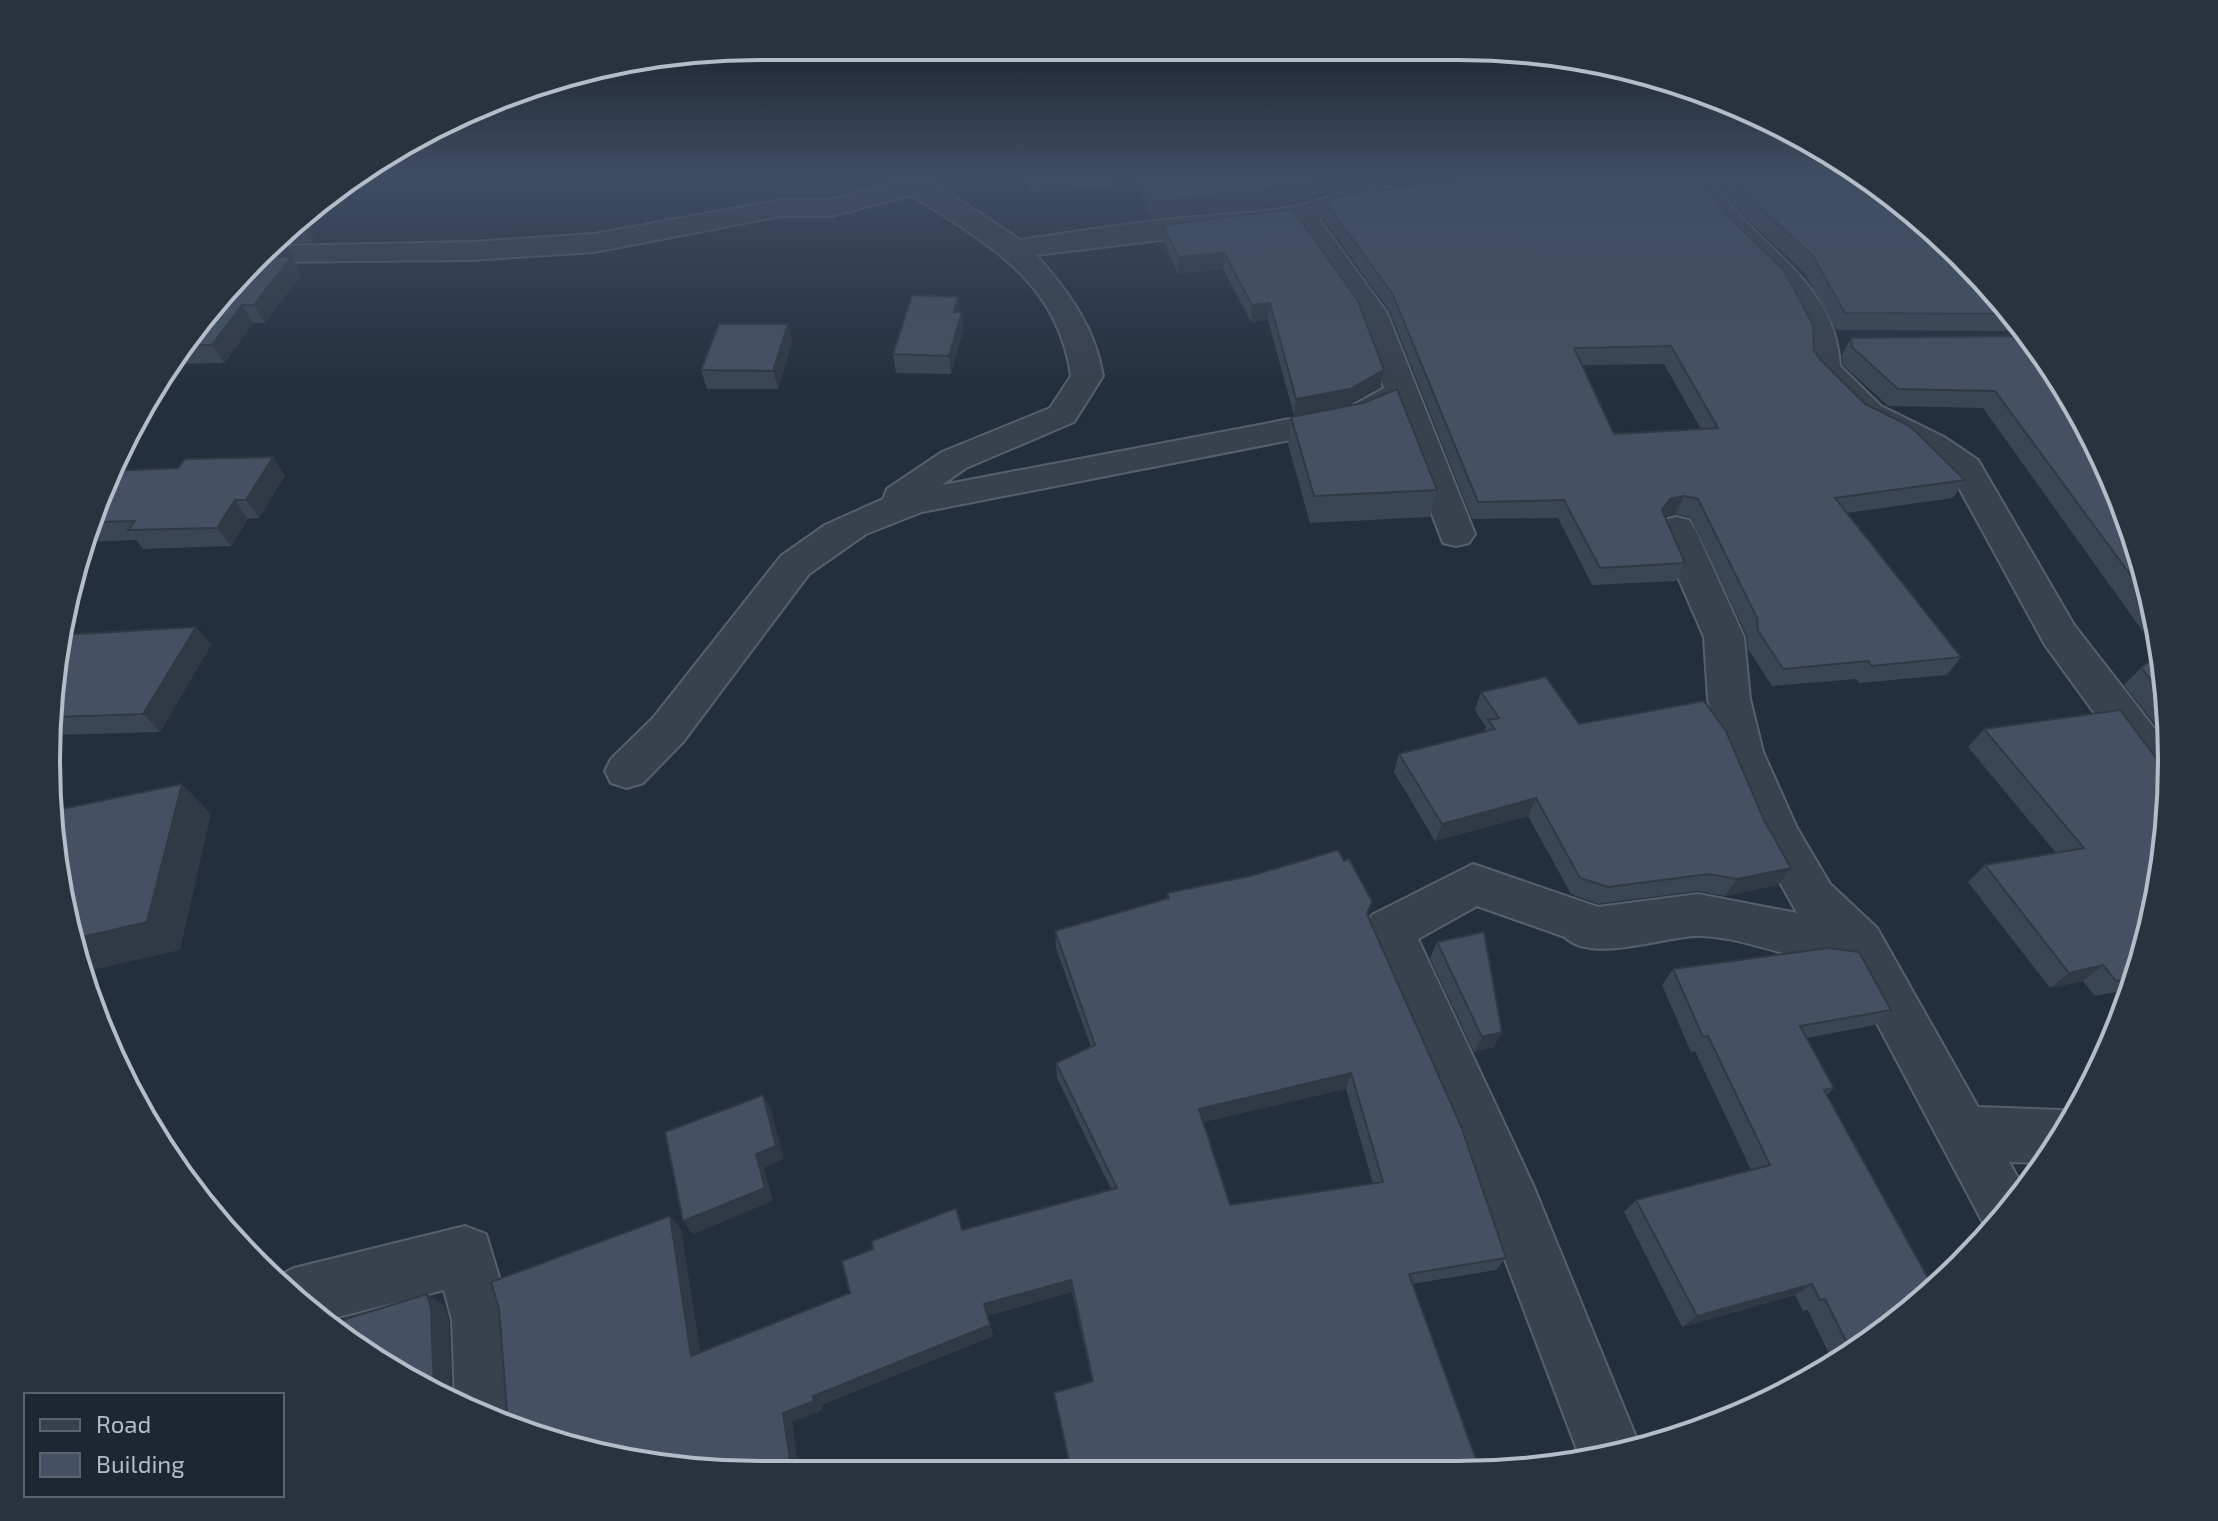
<svg xmlns="http://www.w3.org/2000/svg" width="2218" height="1521" font-family="'Exo 2',sans-serif">
  <style>
    .lines { fill: none; stroke-linecap: round; stroke-linejoin: round }
    .minor-casing { stroke: #565f6c; stroke-width: 4 }
    .minor { fill: #38414e; fill-rule: evenodd }
    .wall { fill: #3b4654; fill-rule: evenodd }
    .shaded-wall { fill: #303945 }
    .building { fill: #455162; stroke: #303945; stroke-width: 2; fill-rule: evenodd }
    .rim { fill: none; stroke: #b4bcc9; stroke-width: 4 }
  </style>
  <rect width="100%" height="100%" fill="#242f3e"/>
  <g class="lines">
    <defs>
      <path id="minor" d="M 890,173 L 919,173 L 1020,240 C 1074,232 1129,223 1184,218 C 1220,214 1257,214 1293,207 C 1326,201 1359,180 1394,189 L 1398,195 L 1394,201 L 1341,209 L 1318,218 L 1387,313 L 1475,534 L 1469,543 L 1456,546 L 1443,543 L 1393,412 L 1357,427 L 922,512 L 866,534 L 809,574 L 683,742 L 643,783 L 627,788 L 611,783 L 605,771 L 611,759 L 653,718 L 781,556 L 825,525 L 883,499 L 887,489 L 942,452 L 1050,408 L 1071,376 C 1058,280 986,243 912,195 L 831,216 L 781,216 L 594,252 L 471,260 L 255,262 L 273,246 L 471,242 L 594,234 L 781,200 L 831,200 L 897,183 ZM 1293,224 L 1357,314 L 1384,388 L 1348,408 L 942,485 L 966,468 L 1074,422 L 1103,376 C 1095,327 1068,291 1036,255 Z
        M 1675,173 L 1703,173 C 1716,189 1730,205 1744,220 C 1787,265 1836,297 1840,366 L 1881,406 L 1944,437 L 1978,460 L 2074,625 L 2168,746 L 2172,761 L 2168,770 L 2152,775 L 2136,770 L 2045,645 L 1952,475 L 1920,451 L 1857,420 L 1813,375 L 1808,368 L 1807,342 L 1779,285 L 1725,233 Z
        M 1676,517 L 1689,520 L 1695,529 L 1744,637 L 1750,699 L 1763,752 L 1797,828 L 1830,884 L 1877,928 L 1978,1107 L 2062,1110 L 2074,1115 L 2047,1163 L 2009,1162 L 2025,1190 L 1989,1234 L 1846,965 C 1800,964 1739,934 1695,936 C 1660,938 1590,963 1565,937 L 1477,906 L 1418,939 L 1533,1185 L 1640,1447 L 1582,1463 L 1487,1212 L 1364,930 L 1372,915 L 1473,864 L 1598,907 L 1698,894 L 1797,913 L 1754,836 L 1719,752 L 1708,699 L 1704,637 L 1657,529 L 1663,520 Z
        M 465,1226 L 486,1234 L 512,1320 L 520,1421 L 516,1429 L 487,1420 L 455,1404 L 452,1320 L 444,1290 L 322,1321 L 272,1279 L 294,1268 Z"/>
    </defs>
    <use href="#minor" class="minor-casing"/>
    <use href="#minor" class="minor"/>
  </g>
  <path class="wall" d="M 1020,173 L 1115,173 L 1115,186 L 1029,193 Z
    M 1131,173 L 1465,173 L 1336,190 L 1276,205 L 1152,218 Z
    M 1706,173 L 1856,173 L 1963,256 L 2025,331 L 1836,330 L 1805,273 L 1747,219 Z
    M 1325,201 L 1814,351 L 1820,359 L 1865,404 L 1965,480 L 1953,498 L 1847,513 L 1961,657 L 1947,675 L 1859,683 L 1856,679 L 1772,686 L 1748,649 L 1747,636 L 1690,517 L 1675,514 L 1665,516 L 1685,563 L 1676,581 L 1592,585 L 1558,518 L 1472,519 L 1390,312 L 1323,218 ZM 1664,364 L 1701,429 L 1614,434 L 1582,365 Z
    M 1292,209 L 1384,370 L 1380,387 L 1347,405 L 1294,415 L 1268,320 L 1251,322 L 1223,269 L 1178,274 L 1163,241 L 1163,225 Z
    M 303,220 L 306,222 L 315,239 L 313,242 L 276,243 Z
    M 297,265 L 296,266 L 301,275 L 265,323 L 253,323 L 224,363 L 177,364 L 223,290 Z
    M 958,297 L 959,312 L 962,312 L 963,330 L 951,374 L 896,373 L 893,354 Z
    M 788,324 L 792,342 L 778,389 L 707,389 L 701,370 Z
    M 2029,336 L 2118,488 L 2158,622 L 2169,734 L 2163,734 L 2124,685 L 2141,668 L 2159,654 L 1983,408 L 1888,406 L 1843,365 L 1842,355 L 1851,338 Z
    M 1291,417 L 1437,490 L 1430,517 L 1310,523 L 1288,444 Z
    M 285,475 L 259,518 L 248,519 L 231,546 L 143,549 L 136,540 L 86,542 L 101,487 Z
    M 196,627 L 211,645 L 160,732 L 54,735 L 52,668 Z
    M 1481,692 L 1579,724 L 1764,820 L 1791,868 L 1778,885 L 1725,896 L 1698,891 L 1598,904 L 1571,894 L 1528,816 L 1435,841 L 1394,772 L 1399,754 L 1484,732 L 1486,727 L 1475,710 Z
    M 1984,729 L 2157,759 L 2158,900 L 2131,989 L 2095,996 L 2083,981 L 2050,988 L 1968,882 L 1985,865 L 2056,853 L 1968,747 Z
    M 1167,893 L 1368,916 L 1506,1258 L 1496,1270 L 1412,1284 L 1458,1475 L 1071,1475 L 1092,1381 L 1072,1292 L 987,1316 L 993,1336 L 821,1405 L 822,1410 L 792,1422 L 799,1475 L 760,1475 L 500,1423 L 681,1229 L 700,1352 L 850,1293 L 962,1230 L 1111,1189 L 1057,1078 L 1056,1063 L 1091,1047 L 1056,948 L 1055,931 L 1167,898 ZM 1346,1089 L 1373,1184 L 1230,1205 L 1203,1122 Z
    M 1437,942 L 1494,1047 L 1474,1052 L 1430,958 Z
    M 1673,969 L 1891,1010 L 1875,1025 L 1806,1038 L 1834,1088 L 1827,1095 L 1933,1287 L 1832,1360 L 1808,1310 L 1803,1311 L 1795,1295 L 1682,1327 L 1624,1212 L 1636,1200 L 1751,1170 L 1695,1051 L 1691,1052 L 1662,985 Z"/>
  <path class="shaded-wall" d="M 1339,173 L 1465,173 L 1336,190 L 1276,205 L 1152,218 L 1153,202 Z
    M 306,222 L 315,239 L 313,242 L 304,225 Z
    M 287,247 L 297,265 L 296,266 L 301,275 L 265,323 L 254,305 L 279,257 Z
    M 1224,253 L 1223,269 L 1178,274 L 1178,257 Z
    M 958,297 L 959,315 L 954,312 Z
    M 1270,303 L 1268,320 L 1251,322 L 1252,305 Z
    M 242,305 L 253,323 L 224,363 L 212,345 Z
    M 962,312 L 963,330 L 951,374 L 949,356 Z
    M 788,324 L 792,342 L 778,389 L 773,371 Z
    M 1384,370 L 1380,387 L 1347,405 L 1294,415 L 1296,399 Z
    M 273,457 L 285,475 L 259,518 L 246,500 Z
    M 1684,496 L 1675,514 L 1662,517 L 1662,510 L 1670,499 Z
    M 235,500 L 248,519 L 231,546 L 217,528 Z
    M 196,627 L 211,645 L 160,732 L 143,714 Z
    M 182,784 L 211,814 L 180,950 L 84,972 L 73,939 Z
    M 1536,798 L 1528,816 L 1435,841 L 1442,824 Z
    M 1791,868 L 1778,885 L 1725,896 L 1737,879 Z
    M 2103,965 L 2083,981 L 2050,988 L 2069,973 Z
    M 1502,1032 L 1494,1047 L 1474,1052 L 1482,1037 Z
    M 1351,1073 L 1346,1089 L 1197,1123 L 1199,1109 Z
    M 763,1095 L 771,1109 L 784,1159 L 764,1168 L 773,1201 L 693,1234 L 683,1221 L 756,1154 Z
    M 670,1216 L 681,1229 L 702,1366 L 691,1356 Z
    M 1071,1280 L 1072,1292 L 987,1316 L 984,1304 Z
    M 1812,1284 L 1795,1295 L 1682,1327 L 1697,1316 Z
    M 427,1294 L 445,1306 L 449,1320 L 452,1402 L 434,1392 Z
    M 990,1325 L 993,1336 L 821,1405 L 822,1410 L 792,1422 L 799,1475 L 792,1475 L 783,1413 L 813,1396 Z
    M 1372,1470 L 1366,1475 L 1352,1475 Z"/>
  <path class="building" d="M 1026,173 L 1059,173 L 1028,176 Z
    M 1139,173 L 1339,173 L 1278,188 L 1153,202 Z
    M 1518,173 L 1692,173 L 1730,218 L 1784,270 L 1813,325 L 1814,351 L 1820,359 L 1865,404 L 1910,426 L 1965,480 L 1835,498 L 1961,657 L 1872,666 L 1868,661 L 1783,669 L 1758,631 L 1757,618 L 1698,499 L 1684,496 L 1670,499 L 1662,510 L 1685,563 L 1600,568 L 1564,500 L 1478,502 L 1393,295 L 1325,201 L 1344,195 ZM 1671,346 L 1718,428 L 1614,434 L 1574,348 Z
    M 1727,173 L 1856,173 L 1963,256 L 2011,314 L 1845,313 L 1813,256 L 1754,202 Z
    M 1292,209 L 1357,299 L 1384,370 L 1350,389 L 1296,399 L 1270,303 L 1252,305 L 1224,253 L 1178,257 L 1163,225 Z
    M 303,220 L 306,222 L 304,225 L 297,225 Z
    M 272,247 L 287,247 L 279,257 L 291,257 L 254,305 L 242,305 L 212,345 L 188,345 L 223,290 Z
    M 912,295 L 958,297 L 954,312 L 962,312 L 949,356 L 893,354 Z
    M 719,324 L 788,324 L 773,371 L 701,370 Z
    M 2029,336 L 2052,364 L 2118,488 L 2154,607 L 1995,391 L 1898,389 L 1852,347 L 1851,338 Z
    M 1397,389 L 1437,490 L 1314,496 L 1291,417 L 1363,403 Z
    M 273,457 L 246,500 L 235,500 L 217,528 L 128,530 L 135,521 L 91,522 L 101,487 L 111,471 L 178,468 L 185,459 Z
    M 196,627 L 143,714 L 54,717 L 52,668 L 61,635 Z
    M 2161,651 L 2166,699 L 2141,668 Z
    M 1546,677 L 1579,724 L 1704,701 L 1726,731 L 1764,820 L 1791,868 L 1737,879 L 1709,874 L 1608,887 L 1580,878 L 1536,798 L 1442,824 L 1399,754 L 1495,729 L 1488,720 L 1499,718 L 1481,692 Z
    M 2120,710 L 2157,759 L 2171,773 L 2158,900 L 2135,977 L 2116,981 L 2103,965 L 2069,973 L 1985,865 L 2084,848 L 1984,729 Z
    M 182,784 L 147,922 L 73,939 L 60,899 L 57,810 Z
    M 1338,850 L 1344,861 L 1349,859 L 1372,901 L 1367,914 L 1461,1126 L 1506,1258 L 1409,1274 L 1481,1473 L 1458,1475 L 1373,1475 L 1372,1470 L 1352,1475 L 1072,1475 L 1054,1393 L 1093,1381 L 1071,1280 L 984,1304 L 990,1325 L 813,1396 L 814,1401 L 783,1413 L 792,1475 L 760,1475 L 621,1461 L 487,1420 L 482,1418 L 500,1423 L 507,1412 L 499,1309 L 491,1282 L 670,1216 L 691,1356 L 850,1293 L 842,1261 L 873,1249 L 872,1241 L 956,1208 L 962,1230 L 1117,1188 L 1056,1063 L 1095,1045 L 1055,931 L 1169,898 L 1167,893 L 1250,876 ZM 1351,1073 L 1383,1182 L 1230,1205 L 1199,1109 Z
    M 1484,932 L 1502,1032 L 1482,1037 L 1437,942 Z
    M 1829,948 L 1859,952 L 1891,1010 L 1800,1026 L 1834,1088 L 1824,1090 L 1933,1287 L 1849,1347 L 1825,1299 L 1820,1300 L 1812,1284 L 1697,1316 L 1636,1200 L 1770,1165 L 1708,1036 L 1703,1037 L 1673,969 Z
    M 763,1095 L 776,1146 L 756,1154 L 765,1188 L 683,1221 L 665,1132 Z
    M 427,1294 L 431,1309 L 434,1392 L 363,1354 L 327,1325 Z"/>
  <linearGradient id="sky" x2="0" y2="1"><stop stop-color="#141a22"/><stop offset="0.45" stop-color="#3f4d63"/><stop offset="1" stop-color="#3f4d63" stop-opacity="0"/></linearGradient>
  <rect width="2218" height="386" fill="url(#sky)"/>
  <path d="M0 0H2218V1521H0ZM760 60H1458A700 700 0 0 1 2158 760V761A700 700 0 0 1 1458 1461H760A700 700 0 0 1 60 761V760A700 700 0 0 1 760 60Z" fill="#29323f" fill-rule="evenodd"/>
  <path class="rim" d="M760 60H1458A700 700 0 0 1 2158 760V761A700 700 0 0 1 1458 1461H760A700 700 0 0 1 60 761V760A700 700 0 0 1 760 60Z"/>
  <rect x="24" y="1393" width="260" height="104" fill="#1d2633" stroke="#59626f" stroke-width="2"/>
  <rect x="40" y="1419" width="40" height="12" fill="#38414e" stroke="#59626f" stroke-width="2"/>
  <text x="96" y="1433" font-size="24" fill="#b4bcc9">Road</text>
  <rect x="40" y="1453" width="40" height="24" fill="#455162" stroke="#59626f" stroke-width="2"/>
  <text x="96" y="1473" font-size="24" fill="#b4bcc9">Building</text>
</svg>
